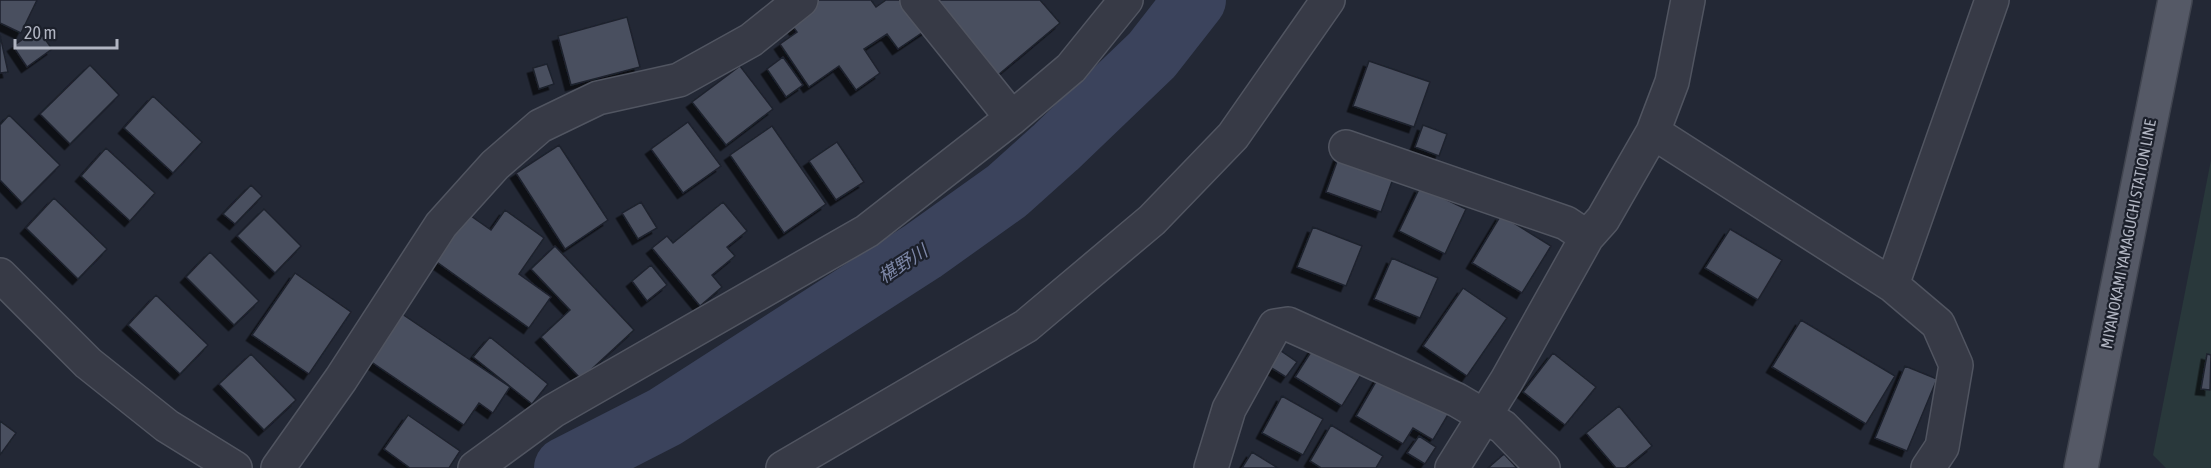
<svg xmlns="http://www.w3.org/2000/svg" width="2211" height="468" font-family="'Asap Condensed','Noto Sans JP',sans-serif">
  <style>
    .green { fill: #29383b }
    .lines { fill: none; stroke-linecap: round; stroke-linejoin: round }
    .river { stroke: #3b435c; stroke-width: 62 }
    .building { fill: #4a4f5f; stroke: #1e222d; stroke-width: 1.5; filter: url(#shadow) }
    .minor-casing { stroke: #515561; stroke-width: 36 }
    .major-casing { stroke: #40444f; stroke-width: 36 }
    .minor { stroke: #373a46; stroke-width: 33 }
    .major { stroke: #555966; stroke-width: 33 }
    .labels { text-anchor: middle; stroke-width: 4.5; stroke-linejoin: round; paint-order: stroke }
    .street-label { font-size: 16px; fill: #b1b5c2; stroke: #1c202b }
    .water-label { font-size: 18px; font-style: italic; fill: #7d87a7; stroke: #1c202b }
  </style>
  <defs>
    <filter id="shadow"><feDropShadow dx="-5.5" dy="5.5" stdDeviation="0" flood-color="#0009"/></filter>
  </defs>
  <rect width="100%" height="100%" fill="#232835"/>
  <path class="green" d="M 2211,160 L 2211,468 L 2166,468 L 2153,455 Z"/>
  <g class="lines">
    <path class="river" d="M 565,468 L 665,417 L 923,251 L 1007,191 L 1056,147 L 1152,55 L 1195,0"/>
  </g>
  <path class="building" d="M 0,0 L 37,0 L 21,33 L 0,23 Z
    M 818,0 L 871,0 L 876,7 L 886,0 L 909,0 L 929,28 L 898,49 L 887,34 L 864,49 L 880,73 L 856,90 L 839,66 L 809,87 L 780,44 L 797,32 L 788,20 Z
    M 934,0 L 1040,0 L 1060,23 L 998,75 Z
    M 627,17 L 640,67 L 571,85 L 558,36 Z
    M 38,29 L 52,49 L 27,67 L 13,46 Z
    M 0,35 L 8,72 L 0,73 Z
    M 783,57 L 803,85 L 786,97 L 767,69 Z
    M 1369,61 L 1430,82 L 1414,127 L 1353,106 Z
    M 547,64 L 554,84 L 539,89 L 533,68 Z
    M 90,65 L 119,95 L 70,144 L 40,114 Z
    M 740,66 L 773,109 L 726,145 L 692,102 Z
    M 153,96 L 202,142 L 173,173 L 124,128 Z
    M 9,115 L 60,165 L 22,203 L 0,180 L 0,125 Z
    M 688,122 L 721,166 L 683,193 L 651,149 Z
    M 1423,125 L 1447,134 L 1439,156 L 1415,147 Z
    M 772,126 L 826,204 L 784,233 L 730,155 Z
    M 837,142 L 864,182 L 836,200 L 809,161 Z
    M 559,145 L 608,220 L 565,249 L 516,173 Z
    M 106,148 L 155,193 L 130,221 L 81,176 Z
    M 1339,156 L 1394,176 L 1381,212 L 1326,192 Z
    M 251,185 L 262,196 L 235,224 L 223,214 Z
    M 1420,187 L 1466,209 L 1445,254 L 1399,231 Z
    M 54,198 L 107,249 L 78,279 L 26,228 Z
    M 641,202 L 657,228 L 638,239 L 622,213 Z
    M 723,202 L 747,231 L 727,247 L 735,256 L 712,275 L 722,287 L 700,306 L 652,248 L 667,236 L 673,243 Z
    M 264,209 L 301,246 L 275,273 L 237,236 Z
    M 505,210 L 544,238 L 519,274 L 551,297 L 529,328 L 434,260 L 468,214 L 491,230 Z
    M 1501,215 L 1551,246 L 1522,293 L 1472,263 Z
    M 1313,227 L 1362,246 L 1346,286 L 1297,267 Z
    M 1730,229 L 1782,260 L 1758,300 L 1705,268 Z
    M 555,246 L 634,330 L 581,379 L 541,337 L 570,310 L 531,269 Z
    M 210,252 L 259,301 L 234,325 L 186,277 Z
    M 1392,258 L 1438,278 L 1420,318 L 1374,299 Z
    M 651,265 L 667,285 L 647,301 L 632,281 Z
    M 295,273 L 351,312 L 309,374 L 252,335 Z
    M 1463,288 L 1507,318 L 1467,376 L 1423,346 Z
    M 156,295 L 208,345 L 180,374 L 128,325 Z
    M 402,314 L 510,387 L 493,413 L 479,403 L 464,425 L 370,361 Z
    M 1801,320 L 1895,376 L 1866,424 L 1772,367 Z
    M 490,337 L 548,384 L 532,404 L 473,357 Z
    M 1318,341 L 1364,370 L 1342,406 L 1295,377 Z
    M 1281,351 L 1297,362 L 1286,377 L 1270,367 Z
    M 1553,353 L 1596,387 L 1565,425 L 1523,392 Z
    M 251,354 L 296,400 L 264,430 L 219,384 Z
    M 2207,354 L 2211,355 L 2210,390 L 2201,389 Z
    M 1905,366 L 1937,379 L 1907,451 L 1875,438 Z
    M 1381,373 L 1449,413 L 1433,440 L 1413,428 L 1403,444 L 1356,416 Z
    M 1282,396 L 1323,419 L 1303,455 L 1262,433 Z
    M 1619,406 L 1652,446 L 1625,468 L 1616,468 L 1586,433 Z
    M 408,415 L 460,451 L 449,468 L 410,468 L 384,449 Z
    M 0,421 L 16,433 L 0,455 Z
    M 1331,425 L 1383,456 L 1376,468 L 1321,468 L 1310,461 Z
    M 1419,436 L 1436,447 L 1425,464 L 1407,453 Z
    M 1252,452 L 1278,468 L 1242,468 Z
    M 1504,454 L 1517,468 L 1488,468 Z"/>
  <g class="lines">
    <defs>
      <path id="minor" d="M 917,0 L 1012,118 L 1071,68 L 1126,0
        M 1653,132 L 1892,285 L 1938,324 L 1956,365 L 1942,447 L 1928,468
        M 1346,147 L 1566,223 L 1587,237
        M 0,275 L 88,363 L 167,426 L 235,468
        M 1892,285 L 1992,0
        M 278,468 L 341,379 L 441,225 L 495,165 L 540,126 L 598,98 L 679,80 L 751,40 L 801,0
        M 475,468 L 553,411 L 867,231 L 1012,118
        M 783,468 L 1026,326 L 1152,220 L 1233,136 L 1328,0
        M 1211,468 L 1229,409 L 1275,326 L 1288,324 L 1457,400 L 1503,427 L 1543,468
        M 1452,468 L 1507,380 L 1587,237 L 1603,219 L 1653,132 L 1672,82 L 1688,0"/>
      <path id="major" d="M 2081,468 L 2175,0"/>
    </defs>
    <use href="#minor" class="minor-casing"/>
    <use href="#major" class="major-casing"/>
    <use href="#minor" class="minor"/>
    <use href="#major" class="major"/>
  </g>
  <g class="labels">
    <g class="street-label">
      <text transform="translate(2128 234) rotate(-79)" y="6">MIYANOKAMI YAMAGUCHI STATION LINE</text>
    </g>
    <g class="water-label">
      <text transform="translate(903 264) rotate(-33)" y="6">椹野川</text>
    </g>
  </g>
  <path d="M15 39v9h102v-9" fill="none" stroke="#b1b5c2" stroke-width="3"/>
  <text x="24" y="39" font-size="18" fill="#b1b5c2" stroke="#1c202b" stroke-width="4.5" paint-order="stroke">20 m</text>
</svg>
